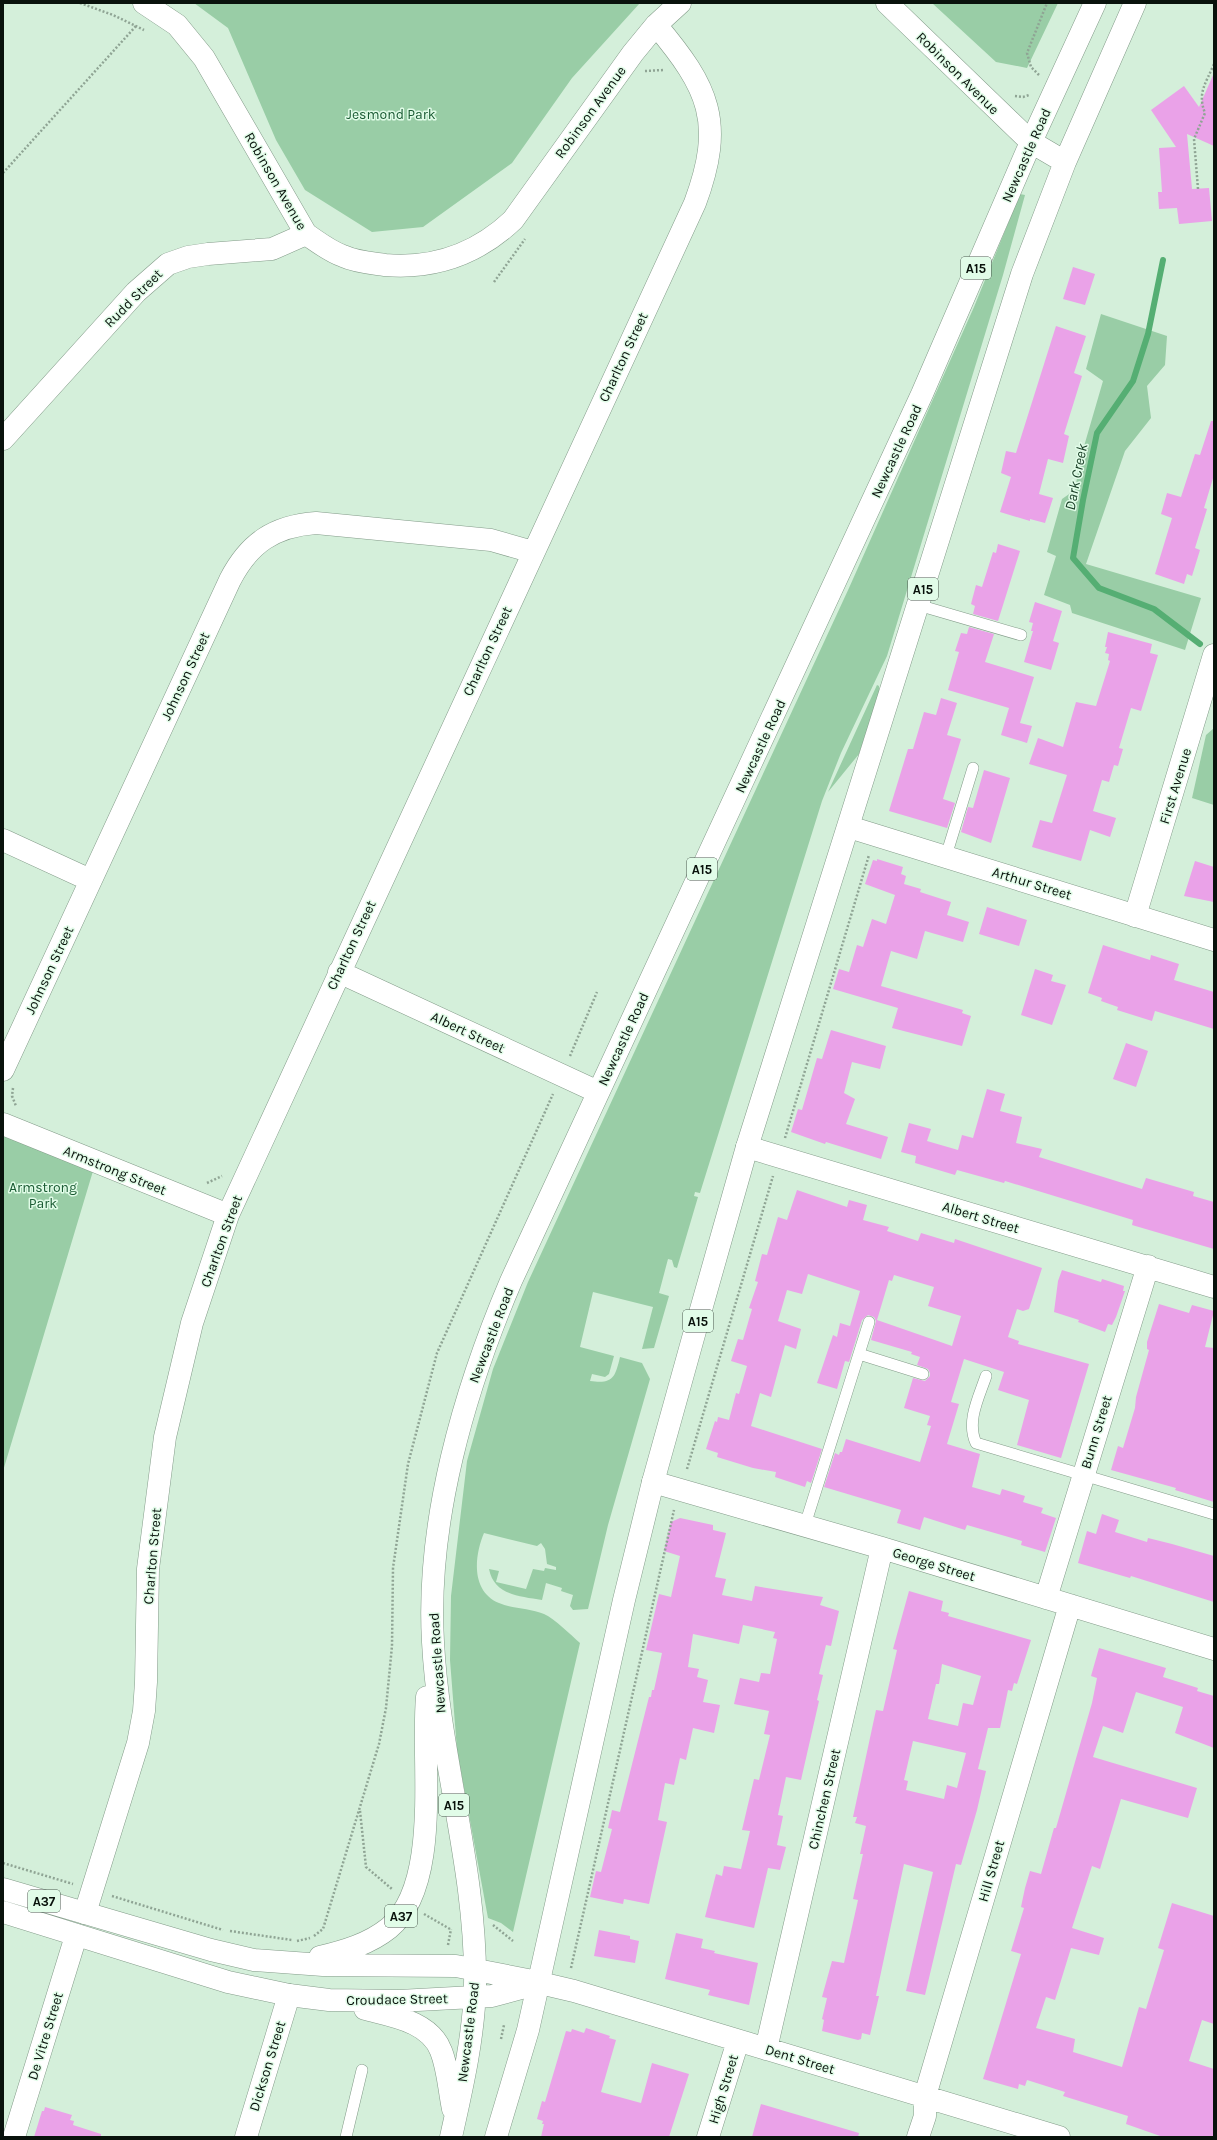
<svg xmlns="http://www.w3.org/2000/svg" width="1217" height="2140" font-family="Karla,sans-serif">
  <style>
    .green { fill: #99cda6 }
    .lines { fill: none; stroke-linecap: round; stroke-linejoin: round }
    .stream { stroke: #55ae73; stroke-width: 6 }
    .building { fill: #eaa2e8; fill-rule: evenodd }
    .lane-casing { stroke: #839b89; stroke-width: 12 }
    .street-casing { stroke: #839b89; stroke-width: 23 }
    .highway-casing { stroke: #839b89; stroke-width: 23 }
    .path { stroke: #8fa494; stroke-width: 2.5; stroke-dasharray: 2 2; stroke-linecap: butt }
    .lane { stroke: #fff; stroke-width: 11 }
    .street { stroke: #fff; stroke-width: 22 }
    .highway { stroke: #fff; stroke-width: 22 }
    .labels { text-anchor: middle; stroke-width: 3; stroke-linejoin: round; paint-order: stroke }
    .shield { fill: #e1fce8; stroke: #4a584e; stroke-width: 1 }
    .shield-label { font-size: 13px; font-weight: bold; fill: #09120c }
    .street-label { font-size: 14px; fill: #09120c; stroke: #e1fce8 }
    .park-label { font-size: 14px; fill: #195a32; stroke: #e1fce8 }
    .water-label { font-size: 15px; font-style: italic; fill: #163c23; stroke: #e1fce8 }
  </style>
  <rect width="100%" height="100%" fill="#d4efda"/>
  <path class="green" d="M 194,3 L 640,3 L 572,78 L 512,163 L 423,227 L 372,232 L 305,190 L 276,140 L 228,28 Z
    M 932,3 L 1058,3 L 1027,68 L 996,62 Z
    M 1020,194 L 1025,195 L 1003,275 L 887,656 L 841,753 L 822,801 L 700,1193 L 695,1192 L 694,1196 L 698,1197 L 677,1268 L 674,1267 L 672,1260 L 668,1259 L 659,1293 L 669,1296 L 654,1348 L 642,1349 L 653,1307 L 593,1292 L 580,1347 L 614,1356 L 609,1374 L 605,1377 L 592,1374 L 590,1381 C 613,1384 615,1378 620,1357 L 642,1363 L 650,1379 L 608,1525 L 588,1609 L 573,1610 L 570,1606 L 573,1595 L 561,1591 L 562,1588 L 546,1583 L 542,1600 C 519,1596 494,1595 489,1569 L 499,1571 L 496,1582 L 526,1589 L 533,1569 L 544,1571 L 545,1568 L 556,1570 L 556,1567 L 547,1564 L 545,1549 L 541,1543 L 537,1546 L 484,1533 C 474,1557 471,1591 499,1603 C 513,1609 530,1608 544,1614 C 555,1619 571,1635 580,1643 L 513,1932 L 501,1923 L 488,1918 L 457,1750 L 450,1660 L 451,1596 L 467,1461 L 493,1369 L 528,1282 L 849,588 L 974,307 Z
    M 1101,314 L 1167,336 L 1165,365 L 1147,386 L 1151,418 L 1125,451 L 1086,564 L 1201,598 L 1185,650 L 1072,613 L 1070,605 L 1044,595 L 1056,556 L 1047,552 L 1062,499 L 1075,490 L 1080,460 L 1103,381 L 1086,369 Z
    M 877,685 L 879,686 L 879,693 L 859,754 L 828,792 Z
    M 1214,728 L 1214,805 L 1192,798 L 1206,735 Z
    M 3,1136 L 93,1171 L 3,1471 Z"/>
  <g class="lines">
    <path class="stream" d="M 1163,260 L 1148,334 L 1133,381 L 1097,433 L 1083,500 L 1073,558 L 1099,588 L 1154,609 L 1200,644"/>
  </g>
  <path class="building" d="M 1214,73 L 1214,146 L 1187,134 L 1192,189 L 1209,188 L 1212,221 L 1179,224 L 1177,208 L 1159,209 L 1158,192 L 1162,192 L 1159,148 L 1176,147 L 1151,110 L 1184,86 L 1199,107 Z
    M 1073,267 L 1095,274 L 1085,305 L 1063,299 Z
    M 1056,326 L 1086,336 L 1074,373 L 1082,376 L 1064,434 L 1069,436 L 1063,463 L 1048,459 L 1039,494 L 1053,498 L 1045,523 L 1030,519 L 1030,521 L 1000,512 L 1011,477 L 1001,473 L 1006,451 L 1016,453 Z
    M 1211,421 L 1214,421 L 1214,475 L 1204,508 L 1207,509 L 1195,548 L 1200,550 L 1192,576 L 1187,574 L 1184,584 L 1155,574 L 1172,518 L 1161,514 L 1167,493 L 1181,497 L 1195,454 L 1200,455 Z
    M 998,544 L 1020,551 L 998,621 L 973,614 L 975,606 L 971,604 L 976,585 L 982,587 L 993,552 L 996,553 Z
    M 1035,602 L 1062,611 L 1053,641 L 1059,643 L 1051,670 L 1024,662 L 1033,631 L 1031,631 L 1033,623 L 1029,622 Z
    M 969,627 L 994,634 L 985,662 L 1034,677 L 1020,723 L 1032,726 L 1027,743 L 1001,735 L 1009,708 L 948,690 L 959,652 L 955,651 L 961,633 L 967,634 Z
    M 1108,632 L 1152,644 L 1150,653 L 1158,655 L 1141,711 L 1131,708 L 1119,748 L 1123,749 L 1118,766 L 1114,765 L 1109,782 L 1102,780 L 1093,811 L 1116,818 L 1110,837 L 1090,830 L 1081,861 L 1032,847 L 1040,820 L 1052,823 L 1067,775 L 1029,764 L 1038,738 L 1063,747 L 1076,702 L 1096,706 L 1110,661 L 1108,660 L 1109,654 L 1105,653 L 1107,647 L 1105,647 Z
    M 941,698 L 957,703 L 947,735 L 961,739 L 943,799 L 955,803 L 947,828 L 889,811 L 908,749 L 913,749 L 924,712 L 936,715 Z
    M 984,770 L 1010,778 L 991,843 L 961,832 L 968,807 L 973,808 Z
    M 877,859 L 903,867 L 901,874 L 906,876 L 904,884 L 921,889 L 920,892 L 951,902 L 947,915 L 969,922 L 963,942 L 925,931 L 917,959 L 891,951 L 881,986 L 963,1010 L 962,1013 L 971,1016 L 962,1046 L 892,1028 L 898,1008 L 833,989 L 839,969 L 849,972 L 857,945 L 863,947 L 872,919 L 886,924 L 895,895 L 865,884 L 873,860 L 877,861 Z
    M 1195,861 L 1214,867 L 1214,902 L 1184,896 Z
    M 987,907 L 1027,920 L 1019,946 L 979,934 Z
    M 1103,945 L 1150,960 L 1151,955 L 1179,964 L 1174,980 L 1214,992 L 1214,1029 L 1155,1011 L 1152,1021 L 1117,1010 L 1118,1007 L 1101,1001 L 1102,998 L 1088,993 Z
    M 1035,969 L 1053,975 L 1051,981 L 1066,985 L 1052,1025 L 1021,1015 Z
    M 831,1030 L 886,1046 L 880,1069 L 852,1062 L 844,1093 L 855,1099 L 846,1124 L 888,1137 L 881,1159 L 826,1142 L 825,1144 L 791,1132 L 798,1109 L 802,1110 L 817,1058 L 822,1059 Z
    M 1126,1043 L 1148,1051 L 1136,1087 L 1113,1079 Z
    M 987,1089 L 1005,1094 L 1000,1111 L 1022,1117 L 1016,1143 L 1042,1149 L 1039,1157 L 1142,1189 L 1146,1178 L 1194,1192 L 1193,1196 L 1214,1202 L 1214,1249 L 1132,1225 L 1133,1220 L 1005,1181 L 1004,1183 L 957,1170 L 955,1175 L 915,1163 L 916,1156 L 901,1152 L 909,1123 L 931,1129 L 927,1141 L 958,1150 L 962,1135 L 973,1138 Z
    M 797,1190 L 847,1207 L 849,1200 L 867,1205 L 863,1220 L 889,1227 L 887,1231 L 918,1241 L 921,1233 L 954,1243 L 955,1239 L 1042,1268 L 1029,1309 L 1023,1311 L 1017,1309 L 1008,1337 L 1019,1341 L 1018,1344 L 1089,1364 L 1061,1458 L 1017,1445 L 1029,1400 L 998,1390 L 1004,1372 L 964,1359 L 951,1402 L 959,1404 L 947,1444 L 980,1454 L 972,1487 L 1000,1495 L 1002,1489 L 1025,1496 L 1023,1502 L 1043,1508 L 1041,1513 L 1056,1518 L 1045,1552 L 1021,1545 L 1022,1541 L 967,1525 L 965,1530 L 924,1517 L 920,1530 L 897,1523 L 901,1510 L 824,1487 L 835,1453 L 839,1455 L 840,1452 L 842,1452 L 846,1439 L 920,1462 L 931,1426 L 927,1425 L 930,1416 L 904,1408 L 913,1378 L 925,1381 L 930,1376 L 930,1373 L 928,1369 L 917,1365 L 920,1357 L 911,1354 L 912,1352 L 871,1340 L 876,1321 L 874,1317 L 868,1315 L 862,1320 L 849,1362 L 845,1361 L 837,1389 L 817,1383 L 833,1335 L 837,1337 L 840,1323 L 850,1326 L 860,1291 L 808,1274 L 802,1294 L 787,1290 L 778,1321 L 801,1329 L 796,1349 L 785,1345 L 771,1397 L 760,1393 L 751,1426 L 822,1449 L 811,1483 L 807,1481 L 805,1487 L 775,1477 L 776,1472 L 753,1468 L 717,1457 L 718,1453 L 706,1449 L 715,1421 L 717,1422 L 718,1417 L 729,1420 L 736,1393 L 739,1394 L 747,1366 L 731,1361 L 738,1339 L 743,1340 L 752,1309 L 749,1308 L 758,1282 L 755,1281 L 762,1254 L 767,1255 L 778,1217 L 787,1220 ZM 894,1275 L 934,1287 L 928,1306 L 961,1316 L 952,1346 L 877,1320 L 889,1280 L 892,1281 Z
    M 1062,1270 L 1101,1282 L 1102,1279 L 1124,1286 L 1123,1291 L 1125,1291 L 1116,1317 L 1112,1325 L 1108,1324 L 1105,1332 L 1078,1322 L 1079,1320 L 1054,1312 L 1058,1281 Z
    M 1159,1304 L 1189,1313 L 1192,1305 L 1214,1311 L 1205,1347 L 1214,1348 L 1214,1502 L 1175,1490 L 1176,1488 L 1111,1470 L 1118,1446 L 1123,1448 L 1135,1408 L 1136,1397 L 1149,1350 L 1147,1349 L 1147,1342 Z
    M 1102,1514 L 1119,1520 L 1115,1532 L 1147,1542 L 1148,1538 L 1172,1544 L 1214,1556 L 1214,1602 L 1131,1576 L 1130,1578 L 1078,1563 L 1087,1531 L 1096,1534 Z
    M 680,1518 L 713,1525 L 713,1530 L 726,1533 L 715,1577 L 726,1579 L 722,1595 L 752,1601 L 755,1586 L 823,1597 L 820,1605 L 839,1611 L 831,1646 L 826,1645 L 819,1674 L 823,1675 L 817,1700 L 819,1701 L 801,1780 L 786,1777 L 778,1815 L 783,1816 L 777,1845 L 786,1847 L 780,1870 L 768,1868 L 754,1928 L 705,1917 L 716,1874 L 722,1876 L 724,1866 L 741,1869 L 750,1831 L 742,1830 L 754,1779 L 759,1780 L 770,1735 L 764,1734 L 769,1711 L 734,1704 L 740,1678 L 759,1682 L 761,1673 L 770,1674 L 777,1639 L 773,1638 L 775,1632 L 743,1625 L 739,1644 L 693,1634 L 688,1667 L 699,1669 L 697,1677 L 708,1680 L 703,1702 L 720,1705 L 714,1733 L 693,1728 L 686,1760 L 680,1758 L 674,1785 L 665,1783 L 658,1820 L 667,1822 L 649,1904 L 624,1899 L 623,1904 L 590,1897 L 596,1871 L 601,1872 L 612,1829 L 608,1828 L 612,1810 L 620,1812 L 649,1697 L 651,1697 L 652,1690 L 654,1690 L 662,1653 L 646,1650 L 659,1594 L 671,1597 L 680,1556 L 664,1551 L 671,1522 Z
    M 909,1591 L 943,1601 L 941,1611 L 949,1613 L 948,1616 L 1031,1640 L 1017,1684 L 1014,1683 L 1012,1691 L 1008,1690 L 1000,1728 L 988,1728 L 978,1769 L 986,1771 L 977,1810 L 961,1865 L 956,1864 L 925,1995 L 906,1991 L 933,1872 L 904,1864 L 876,1996 L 879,1996 L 870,2035 L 862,2033 L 861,2039 L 858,2040 L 822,2031 L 824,2020 L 822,2019 L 827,1998 L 822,1997 L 832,1961 L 844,1963 L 858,1900 L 853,1899 L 863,1854 L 860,1854 L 866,1826 L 855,1823 L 857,1817 L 853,1817 L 876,1710 L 883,1711 L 897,1650 L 893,1649 ZM 942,1664 L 981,1676 L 973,1705 L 963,1703 L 958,1726 L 928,1719 L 936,1684 L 939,1684 ZM 913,1741 L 966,1753 L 957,1788 L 947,1785 L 944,1799 L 906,1790 L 908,1781 L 904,1780 Z
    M 1099,1648 L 1166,1668 L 1163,1677 L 1198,1688 L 1197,1691 L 1214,1696 L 1214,1748 L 1175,1733 L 1183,1707 L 1136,1692 L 1123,1733 L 1103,1726 L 1093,1757 L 1197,1788 L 1188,1818 L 1121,1799 L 1100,1869 L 1092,1866 L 1072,1928 L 1104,1938 L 1099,1955 L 1071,1948 L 1055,2000 L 1046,1997 L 1036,2028 L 1075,2039 L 1073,2052 L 1122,2067 L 1139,2007 L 1146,2009 L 1164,1950 L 1158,1948 L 1172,1903 L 1214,1916 L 1214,2024 L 1202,2020 L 1189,2061 L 1214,2069 L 1214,2137 L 1163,2137 L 1126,2124 L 1128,2116 L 1063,2096 L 1065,2092 L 1027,2080 L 1025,2086 L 1019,2084 L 1018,2089 L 983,2079 L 1021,1954 L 1011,1951 L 1024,1908 L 1021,1907 L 1025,1888 L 1030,1871 L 1041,1874 L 1054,1828 L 1056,1828 L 1092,1703 L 1097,1678 L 1091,1676 Z
    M 599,1930 L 630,1936 L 630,1939 L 639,1941 L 635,1963 L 594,1956 Z
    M 676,1933 L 703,1939 L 701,1948 L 715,1951 L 714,1953 L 758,1963 L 749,2005 L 708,1995 L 710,1990 L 665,1979 Z
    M 586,2028 L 610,2036 L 609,2038 L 616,2040 L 601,2092 L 641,2103 L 652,2063 L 689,2074 L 669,2137 L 541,2137 L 544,2124 L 542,2124 L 543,2121 L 537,2119 L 542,2101 L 545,2102 L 566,2031 L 571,2032 L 572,2029 L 584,2033 Z
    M 761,2104 L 859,2133 L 858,2137 L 752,2137 Z
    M 45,2107 L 72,2115 L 70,2120 L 74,2121 L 73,2125 L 101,2134 L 101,2137 L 34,2137 L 42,2111 L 44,2111 Z"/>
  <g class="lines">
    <defs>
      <path id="lane" d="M 918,605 L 1021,635
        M 946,856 L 973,768
        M 859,1354 L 923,1374
        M 986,1376 C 979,1397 966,1421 976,1443 L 1214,1514
        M 805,1525 L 869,1322
        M 346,2137 L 362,2070"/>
      <path id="street" d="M 144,3 L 177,25 L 204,58 L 306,234 C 318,242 329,251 343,256 C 356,262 371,263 385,265 C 434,269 477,254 513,220 L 633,53 L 656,25 L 680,3
        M 887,3 L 1031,142
        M 3,439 L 136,292 L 168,264 L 188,257 L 208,254 L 272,249 L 306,234
        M 849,827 L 1214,940
        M 3,840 L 90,880
        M 1135,916 L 1214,655
        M 339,972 L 598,1092
        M 3,1070 L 230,580 C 249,543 274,526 316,523 L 491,540 L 533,552
        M 3,1124 L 228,1215
        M 747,1147 L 1214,1287
        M 653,1482 L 882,1548 L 1214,1649
        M 1046,1598 L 1148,1266
        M 85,1913 L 138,1743 L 144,1711 L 146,1682 L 148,1569 L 165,1437 L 192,1323 L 228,1215 L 695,203 C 725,122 709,88 656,25
        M 540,1983 L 574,1991 L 1059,2137
        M 766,2049 L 882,1548
        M 14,2137 L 76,1936
        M 246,2137 L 289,1995
        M 708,2137 L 738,2041
        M 918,2137 L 925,2116 L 925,2096 L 1070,1605"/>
      <path id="highway" d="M 1031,142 L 1065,162
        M 3,1889 L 211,1950 L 254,1960 L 323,1965 L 456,1966 L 538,1982
        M 3,1912 L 228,1982 L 289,1995 L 329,2000 L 399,2001 L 492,1996 L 540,1983
        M 320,1957 C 345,1951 369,1944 389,1928 C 442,1884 421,1761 427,1697
        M 365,2009 C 391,2016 430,2021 441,2051 C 448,2068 449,2090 453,2109
        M 451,2137 C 462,2088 474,2036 475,1986 C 477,1870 439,1757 433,1642 C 426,1522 464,1391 511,1281 L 922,394 L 1031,142 L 1095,3
        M 496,2137 L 528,2030 L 624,1600 L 653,1482 L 700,1313 L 747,1147 L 1022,274 L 1065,162 L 1135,3"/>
    </defs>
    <use href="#lane" class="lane-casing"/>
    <use href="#street" class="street-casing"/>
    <use href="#highway" class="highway-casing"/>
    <path class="path" d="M 80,3 L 113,15 L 144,30
      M 645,71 L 664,70
      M 1039,75 L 1031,67 L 1027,53 L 1047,3
      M 1015,96 L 1023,97 L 1029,95
      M 3,173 L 136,26
      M 1198,189 L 1194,139 L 1205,113 C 1197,93 1206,83 1214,64
      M 494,282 L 525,239
      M 570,1056 L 597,992
      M 13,1088 L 12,1096 L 16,1106
      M 785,1138 L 869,855
      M 207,1183 L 222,1176
      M 687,1469 L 773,1176
      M 360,1811 L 366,1867 L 392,1889
      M 3,1863 L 73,1884
      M 112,1896 L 223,1930
      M 424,1914 L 450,1929
      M 493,1925 L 513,1941
      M 230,1931 L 292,1940
      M 314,1936 L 323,1929 L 379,1744 L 386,1708 L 392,1646 L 393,1568 L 408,1464 L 437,1353 L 553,1094
      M 297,1941 L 310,1938
      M 448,1945 L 451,1929
      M 571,1968 L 674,1510
      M 501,2039 L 504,2025"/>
    <use href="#lane" class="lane"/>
    <use href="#street" class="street"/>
    <use href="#highway" class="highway"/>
  </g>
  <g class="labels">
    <g class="shield">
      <rect x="961" y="257" width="30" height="22" rx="3"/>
      <rect x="908" y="578" width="30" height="22" rx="3"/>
      <rect x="687" y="858" width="30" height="22" rx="3"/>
      <rect x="683" y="1310" width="30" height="22" rx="3"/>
      <rect x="439" y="1794" width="30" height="22" rx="3"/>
      <rect x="28" y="1890" width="32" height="22" rx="3"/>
      <rect x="385" y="1905" width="32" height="22" rx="3"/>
    </g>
    <g class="shield-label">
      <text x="976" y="273">A15</text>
      <text x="923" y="594">A15</text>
      <text x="702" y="874">A15</text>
      <text x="698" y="1326">A15</text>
      <text x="454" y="1810">A15</text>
      <text x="44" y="1906">A37</text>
      <text x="401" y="1921">A37</text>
    </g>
    <g class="street-label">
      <text transform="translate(958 73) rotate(45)" y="5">Robinson Avenue</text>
      <text transform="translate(590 112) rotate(-54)" y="5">Robinson Avenue</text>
      <text transform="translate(1026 155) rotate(-66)" y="5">Newcastle Road</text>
      <text transform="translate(276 181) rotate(60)" y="5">Robinson Avenue</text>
      <text transform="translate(133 298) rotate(-45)" y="5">Rudd Street</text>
      <text transform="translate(623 357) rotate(-65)" y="5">Charlton Street</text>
      <text transform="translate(896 451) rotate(-65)" y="5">Newcastle Road</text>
      <text transform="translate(487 651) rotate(-65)" y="5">Charlton Street</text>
      <text transform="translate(185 676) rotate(-65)" y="5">Johnson Street</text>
      <text transform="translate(760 746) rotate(-65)" y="5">Newcastle Road</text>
      <text transform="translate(1175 786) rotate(-73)" y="5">First Avenue</text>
      <text transform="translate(1032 883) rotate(17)" y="5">Arthur Street</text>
      <text transform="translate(351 945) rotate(-65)" y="5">Charlton Street</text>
      <text transform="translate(49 970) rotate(-65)" y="5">Johnson Street</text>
      <text transform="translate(468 1032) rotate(25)" y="5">Albert Street</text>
      <text transform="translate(623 1039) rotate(-65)" y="5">Newcastle Road</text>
      <text transform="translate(115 1170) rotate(22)" y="5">Armstrong Street</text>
      <text transform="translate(981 1217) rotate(17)" y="5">Albert Street</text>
      <text transform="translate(221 1241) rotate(-70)" y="5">Charlton Street</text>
      <text transform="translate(491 1335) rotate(-69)" y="5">Newcastle Road</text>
      <text transform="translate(1096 1432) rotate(-73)" y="5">Bunn Street</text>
      <text transform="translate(152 1556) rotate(-85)" y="5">Charlton Street</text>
      <text transform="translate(934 1564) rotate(17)" y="5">George Street</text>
      <text transform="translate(437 1663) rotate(-94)" y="5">Newcastle Road</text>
      <text transform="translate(824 1799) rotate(-77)" y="5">Chinchen Street</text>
      <text transform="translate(991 1871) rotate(-74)" y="5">Hill Street</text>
      <text transform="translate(397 1999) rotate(-1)" y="5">Croudace Street</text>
      <text transform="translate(468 2032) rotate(-83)" y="5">Newcastle Road</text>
      <text transform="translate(45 2036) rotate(-73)" y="5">De Vitre Street</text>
      <text transform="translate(800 2059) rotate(17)" y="5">Dent Street</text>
      <text transform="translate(267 2066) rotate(-73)" y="5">Dickson Street</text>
      <text transform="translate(723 2089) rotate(-73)" y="5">High Street</text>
    </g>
    <g class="park-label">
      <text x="391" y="119">Jesmond Park</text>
      <text x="43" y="1192">Armstrong<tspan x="43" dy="16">Park</tspan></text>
    </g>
    <g class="water-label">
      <text transform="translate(1076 477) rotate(-79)" y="5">Dark Creek</text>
    </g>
  </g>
  <rect width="1217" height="2140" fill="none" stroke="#09120c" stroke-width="8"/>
</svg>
